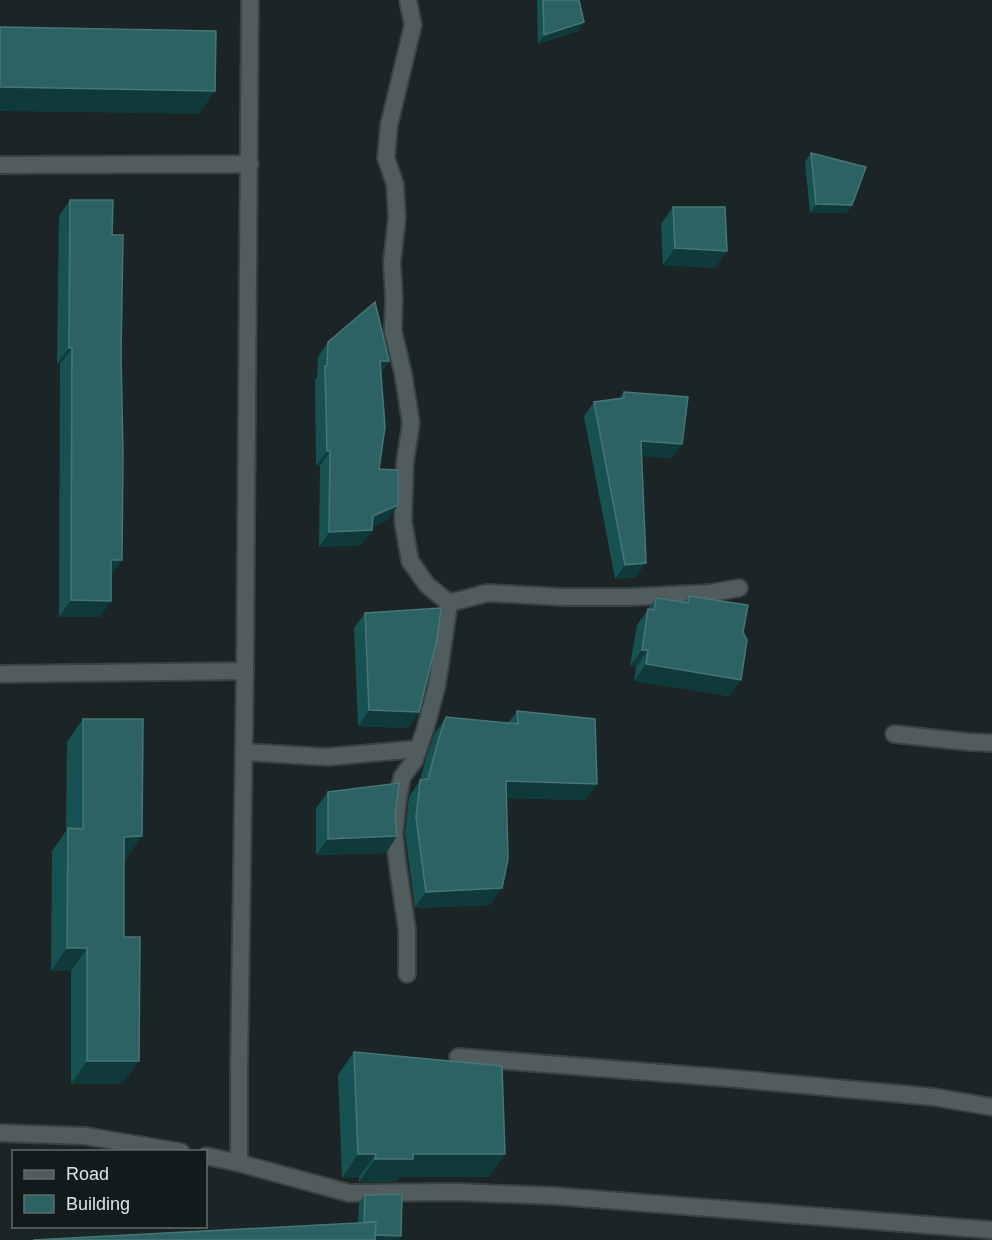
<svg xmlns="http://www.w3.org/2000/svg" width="992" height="1240" font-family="Arial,sans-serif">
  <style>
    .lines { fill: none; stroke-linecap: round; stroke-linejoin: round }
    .minor-casing { stroke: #3a4141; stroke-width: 20 }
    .minor { stroke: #515c5c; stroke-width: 16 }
    .wall { fill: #175253 }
    .shaded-wall { fill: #10393a }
    .building { fill: #2c6263; stroke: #487677; stroke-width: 1.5 }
  </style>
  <rect width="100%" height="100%" fill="#1c2525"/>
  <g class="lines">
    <defs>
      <path id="minor" d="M 0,165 L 250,164
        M 449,603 L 487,593 L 563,597 L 631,597 L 710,593 L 739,588
        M 0,674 L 245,671
        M 894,734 L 969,742 L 992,743
        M 244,752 L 327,757 L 417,749
        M 407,974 L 407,929 L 398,868 L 394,833 L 398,798 L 402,777 L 414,761 L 425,730 L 437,685 L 449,603 L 427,585 L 410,561 L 403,521 L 405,462 L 411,423 L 403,373 L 393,331 L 394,297 L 392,262 L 397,218 L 395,184 L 386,158 L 389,125 L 413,25 L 408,0
        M 458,1057 L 727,1078 L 934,1097 L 992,1107
        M 0,1133 L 86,1136 L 181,1152
        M 206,1156 L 239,1163 L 349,1193 L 457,1192 L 555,1196 L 992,1230
        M 239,1163 L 239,1070 L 245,671 L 250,0"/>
    </defs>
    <use href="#minor" class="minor-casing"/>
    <use href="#minor" class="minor"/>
  </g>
  <path class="wall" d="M 537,0 L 579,0 L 584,22 L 578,31 L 538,44 Z
    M 811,153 L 852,205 L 846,213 L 810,213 L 805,162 Z
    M 70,200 L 112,235 L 121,355 L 122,560 L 111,575 L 100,617 L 59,617 L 60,364 L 57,364 L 59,216 Z
    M 673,207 L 715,268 L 663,265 L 661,224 Z
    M 328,342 L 389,361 L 381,373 L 379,469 L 398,505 L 387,520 L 372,527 L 372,530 L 361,545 L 319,547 L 320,466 L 316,466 L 315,380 L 317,377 L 318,357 Z
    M 624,392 L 672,458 L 642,456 L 636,577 L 615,579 L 584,416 L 594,402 L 619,398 Z
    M 689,596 L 743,632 L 741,680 L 729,696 L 634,681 L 636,667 L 630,666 L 637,625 L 656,598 L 685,602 Z
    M 365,613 L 408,728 L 358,726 L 354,628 Z
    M 517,711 L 597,784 L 585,800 L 507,798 L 490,905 L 415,908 L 405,833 L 409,797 L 420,780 L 427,755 L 435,733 L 446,717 L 508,723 Z
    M 83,719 L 126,859 L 124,859 L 122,1084 L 71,1084 L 71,971 L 51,971 L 52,851 L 66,831 L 67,742 Z
    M 328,792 L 395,816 L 397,836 L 386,853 L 316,855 L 316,808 Z
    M 354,1052 L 505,1154 L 489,1177 L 400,1177 L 396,1182 L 359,1182 L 359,1177 L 342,1178 L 338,1075 Z
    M 365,1195 L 401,1236 L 398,1240 L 33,1240 L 358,1223 L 359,1203 Z"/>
  <path class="shaded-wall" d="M 584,22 L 578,31 L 538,44 L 544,35 Z
    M 0,87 L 215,91 L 199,114 L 0,111 Z
    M 816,204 L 852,205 L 846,213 L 810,213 Z
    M 675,248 L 727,251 L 715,268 L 663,265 Z
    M 69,348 L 72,348 L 60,364 L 57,364 Z
    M 380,361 L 389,361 L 379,375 Z
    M 641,441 L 682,444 L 672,458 L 631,456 Z
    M 327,451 L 330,451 L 320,466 L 316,466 Z
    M 398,505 L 387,520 L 364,531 L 372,530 L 361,545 L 319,547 L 329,532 L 373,516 Z
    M 111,560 L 122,560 L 110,576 Z
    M 646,563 L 636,577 L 615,579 L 625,565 Z
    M 71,600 L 111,601 L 100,617 L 59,617 Z
    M 642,650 L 648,650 L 636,667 L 630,666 Z
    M 646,664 L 741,680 L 729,696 L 634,681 Z
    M 369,710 L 419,712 L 408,728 L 358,726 Z
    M 506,781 L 597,784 L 585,800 L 495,798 Z
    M 142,836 L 126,859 L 108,860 L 124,837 Z
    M 397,836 L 386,853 L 316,855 L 328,839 Z
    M 502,888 L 490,905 L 415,908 L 426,892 Z
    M 67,948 L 87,948 L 71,971 L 51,971 Z
    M 87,1061 L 139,1061 L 122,1084 L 71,1084 Z
    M 358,1154 L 376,1154 L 359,1177 L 342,1178 Z
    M 413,1154 L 505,1154 L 489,1177 L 400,1177 L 396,1182 L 359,1182 L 375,1159 Z
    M 364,1235 L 401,1236 L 398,1240 L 361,1240 Z"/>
  <path class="building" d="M 543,0 L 579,0 L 584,22 L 544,35 Z
    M 0,27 L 216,31 L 215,91 L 0,87 Z
    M 811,153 L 866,167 L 852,205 L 816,204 Z
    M 70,200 L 113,200 L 112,235 L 123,235 L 121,355 L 123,453 L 122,560 L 111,560 L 111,601 L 71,600 L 72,348 L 69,348 Z
    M 673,207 L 725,207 L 727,251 L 675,248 Z
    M 375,302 L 389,361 L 380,361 L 385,427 L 379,469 L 398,470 L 398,505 L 373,516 L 372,530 L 329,532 L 330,451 L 327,451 L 325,366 L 327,366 L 328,342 Z
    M 624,392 L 688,397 L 682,444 L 641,441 L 646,563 L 625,565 L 594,402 L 624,398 Z
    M 689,596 L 748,605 L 743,632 L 747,640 L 741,680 L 646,664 L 648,650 L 642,650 L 648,609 L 654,610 L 656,598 L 688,603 Z
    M 441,608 L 437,639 L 419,712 L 369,710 L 365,613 Z
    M 517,711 L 595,719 L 597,784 L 506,781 L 508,859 L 502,888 L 426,892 L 416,817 L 420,783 L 420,780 L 428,779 L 439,738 L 446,717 L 518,724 Z
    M 83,719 L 143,719 L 142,836 L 124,837 L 124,937 L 140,937 L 139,1061 L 87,1061 L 87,948 L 67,948 L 68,828 L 83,829 Z
    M 399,783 L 395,816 L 397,836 L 328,839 L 328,792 Z
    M 354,1052 L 502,1066 L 505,1154 L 413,1154 L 413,1159 L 375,1159 L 376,1154 L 358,1154 Z
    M 402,1194 L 401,1236 L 375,1235 L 376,1222 L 364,1222 L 365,1195 Z
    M 376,1222 L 375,1240 L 33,1240 Z"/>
  <rect x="12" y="1150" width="195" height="78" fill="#121b1b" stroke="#646b6b" stroke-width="1.5"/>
  <rect x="24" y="1170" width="30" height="9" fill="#515c5c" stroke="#646b6b" stroke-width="1.5"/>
  <text x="66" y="1180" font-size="18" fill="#dee4e4">Road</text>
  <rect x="24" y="1195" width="30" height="18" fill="#2c6263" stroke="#646b6b" stroke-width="1.5"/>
  <text x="66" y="1210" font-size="18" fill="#dee4e4">Building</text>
</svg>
